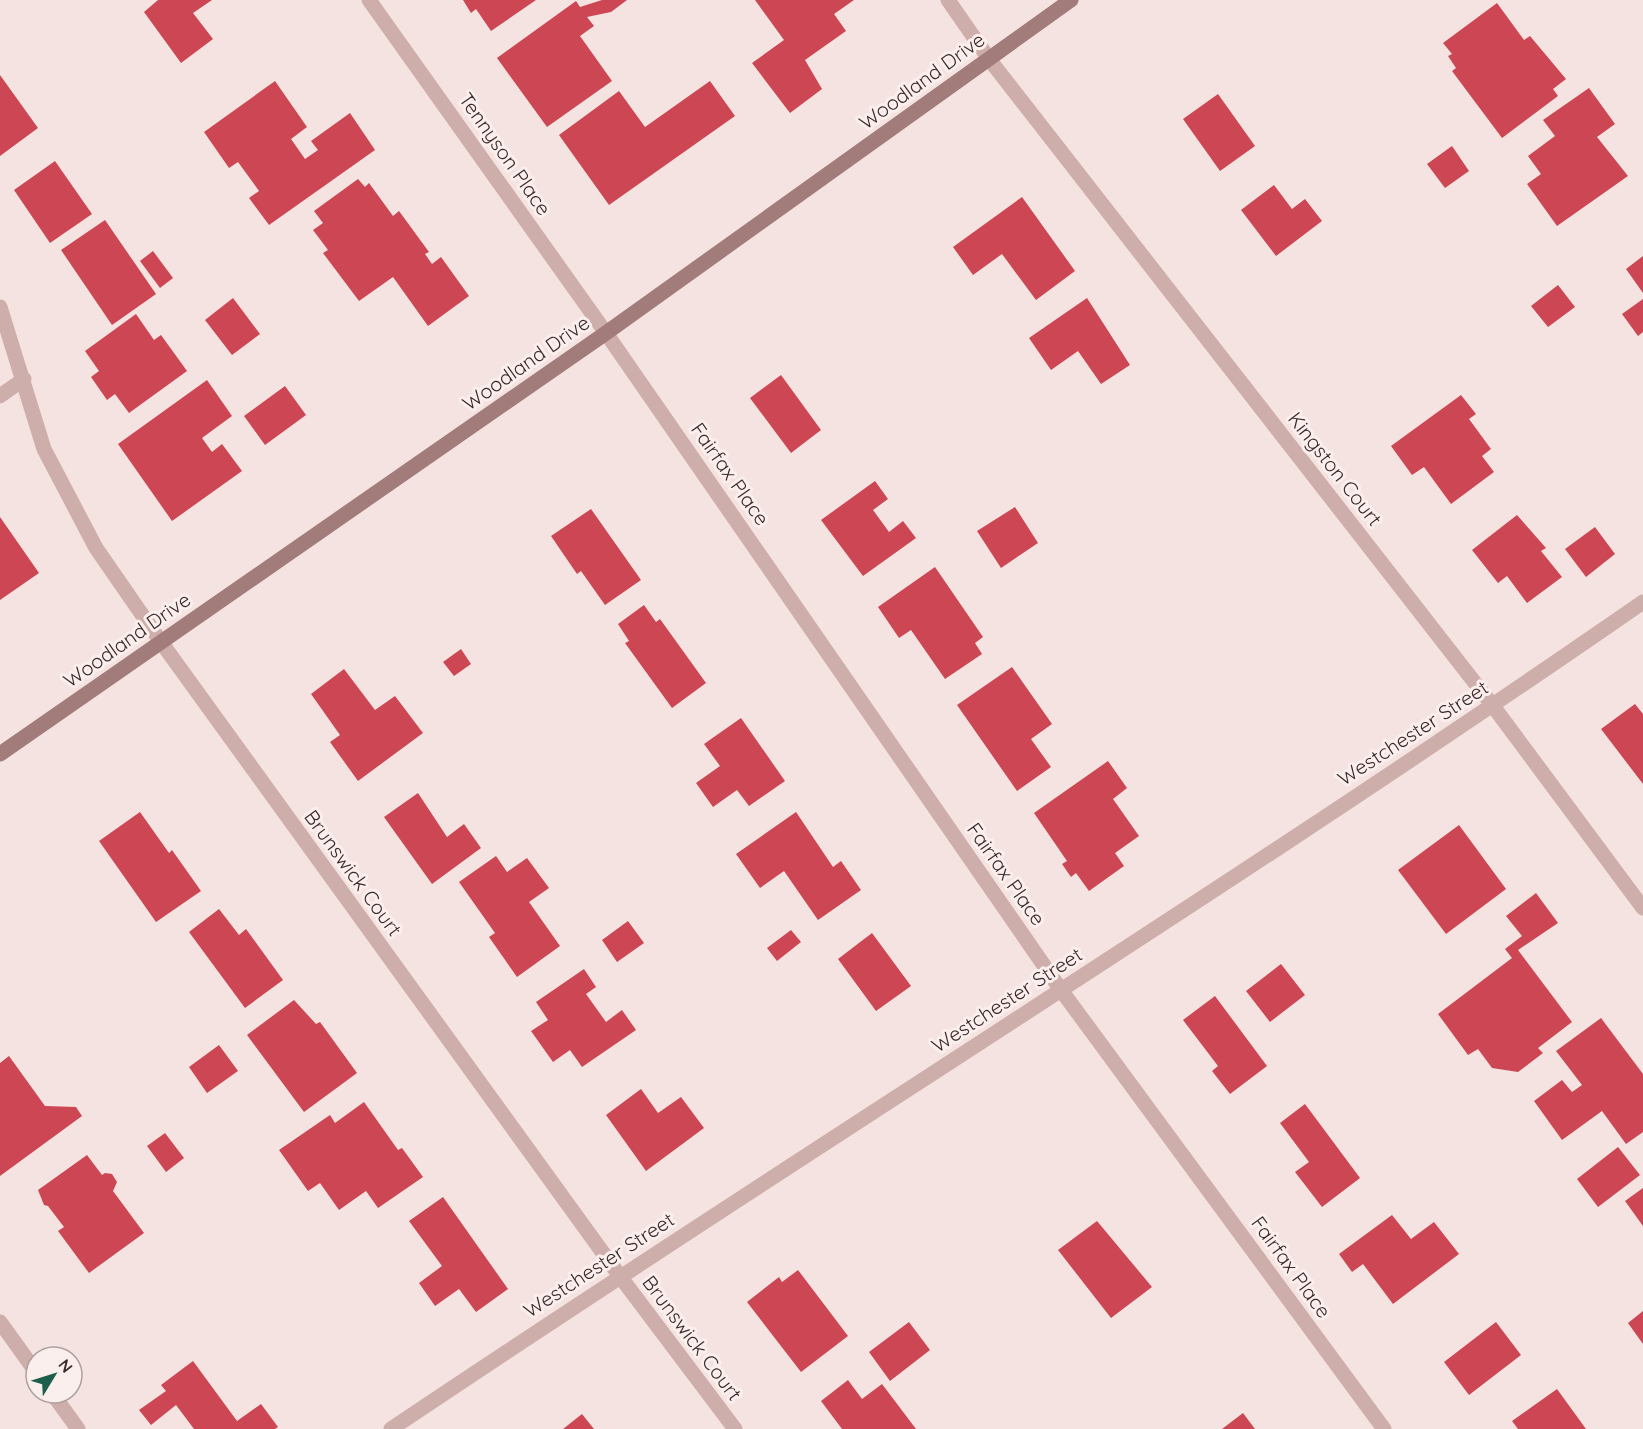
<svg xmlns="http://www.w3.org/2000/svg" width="1643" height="1429" font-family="Quicksand,sans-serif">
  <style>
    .building { fill: #cc4654 }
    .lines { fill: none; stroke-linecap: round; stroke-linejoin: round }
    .street { stroke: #ceaeaa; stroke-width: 15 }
    .secondary { stroke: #a27c7b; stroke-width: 15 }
    .labels { text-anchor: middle; stroke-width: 6; stroke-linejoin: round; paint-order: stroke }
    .street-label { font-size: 20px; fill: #3b2a2b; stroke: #fbefed }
  </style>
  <rect width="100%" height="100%" fill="#f4e3e0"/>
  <path class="building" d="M 158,0 L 212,0 L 193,13 L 213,39 L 181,63 L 144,12 Z
    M 463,0 L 536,0 L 491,31 L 476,9 L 471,13 Z
    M 602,0 L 627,0 L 611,12 L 587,17 L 594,26 L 580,36 L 612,81 L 547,127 L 497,58 L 576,1 L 580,7 Z
    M 755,0 L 854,0 L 834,14 L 846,31 L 805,60 L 822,89 L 790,113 L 752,63 L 784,40 Z
    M 1497,3 L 1524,40 L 1530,36 L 1566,79 L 1553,89 L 1558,96 L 1502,138 L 1452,71 L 1456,68 L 1448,56 L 1452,54 L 1443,43 Z
    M 0,75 L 38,128 L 0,156 Z
    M 275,81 L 307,127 L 291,139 L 305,159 L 318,150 L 311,141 L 350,113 L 375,150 L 269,225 L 249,198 L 259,191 L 238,162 L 229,168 L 204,132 Z
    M 710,81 L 735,116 L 609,205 L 559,135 L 619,91 L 645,127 Z
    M 1589,88 L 1615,124 L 1597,137 L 1628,176 L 1557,226 L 1527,184 L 1541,174 L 1528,156 L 1555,136 L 1543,120 Z
    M 1218,94 L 1255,146 L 1220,171 L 1183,119 Z
    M 1452,146 L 1469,171 L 1445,188 L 1427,164 Z
    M 55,161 L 92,214 L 50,243 L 14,190 Z
    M 358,179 L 365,187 L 369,183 L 393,216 L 399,211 L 429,252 L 425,254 L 432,264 L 441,257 L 469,296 L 428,326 L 393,277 L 359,301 L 323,253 L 328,250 L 313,230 L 323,223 L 314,211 Z
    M 1274,185 L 1292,209 L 1305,199 L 1322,221 L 1276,256 L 1241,210 Z
    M 1022,197 L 1075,271 L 1036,300 L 1002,254 L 973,275 L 953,247 Z
    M 105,220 L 156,294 L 112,325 L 61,250 Z
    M 153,251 L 173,278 L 160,288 L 140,261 Z
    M 1643,256 L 1643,293 L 1626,269 Z
    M 1558,285 L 1575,307 L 1548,327 L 1531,306 Z
    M 233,298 L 260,334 L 232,355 L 205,320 Z
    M 1087,298 L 1130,365 L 1101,384 L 1078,351 L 1051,370 L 1029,338 Z
    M 1643,299 L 1643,332 L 1638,336 L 1622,314 Z
    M 136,314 L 154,340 L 161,335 L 187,371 L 129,413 L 115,394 L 107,400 L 91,377 L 99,371 L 85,351 Z
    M 781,375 L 821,430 L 791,453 L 750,398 Z
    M 207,380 L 232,416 L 202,438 L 212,452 L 222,444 L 242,471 L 172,521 L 118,444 Z
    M 285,386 L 306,415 L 265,445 L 244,416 Z
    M 1461,395 L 1476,414 L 1469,419 L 1491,449 L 1482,456 L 1494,472 L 1451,504 L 1424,467 L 1412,475 L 1391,446 Z
    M 875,481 L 888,499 L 873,510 L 889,532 L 903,521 L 916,538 L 863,576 L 821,520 Z
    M 1015,507 L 1038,543 L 1001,568 L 977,531 Z
    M 591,509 L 641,580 L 605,605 L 581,571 L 577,574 L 551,536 Z
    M 1517,515 L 1546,548 L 1541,551 L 1562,577 L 1527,603 L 1507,576 L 1498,583 L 1472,550 Z
    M 0,517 L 39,573 L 0,600 Z
    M 1595,527 L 1615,554 L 1586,577 L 1565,549 Z
    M 935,567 L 983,637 L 975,643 L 982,654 L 945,679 L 911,630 L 899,638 L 878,607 Z
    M 644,605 L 656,622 L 660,619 L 706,683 L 672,708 L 625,643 L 629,641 L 618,624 Z
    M 461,649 L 471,664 L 454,676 L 443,662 Z
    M 1012,667 L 1052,724 L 1031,739 L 1051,767 L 1017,791 L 957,705 Z
    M 344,669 L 375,710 L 395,696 L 423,733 L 358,781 L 330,742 L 340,735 L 311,694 Z
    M 1635,704 L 1643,714 L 1643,784 L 1601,729 Z
    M 741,718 L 785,781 L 749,806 L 737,790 L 713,807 L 696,783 L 720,766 L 704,744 Z
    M 1108,761 L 1127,788 L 1113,799 L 1139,836 L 1115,853 L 1124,866 L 1089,891 L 1076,873 L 1071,877 L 1062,864 L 1067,861 L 1034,813 Z
    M 418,793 L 447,837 L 464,824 L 481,848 L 432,884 L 384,817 Z
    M 140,812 L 169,853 L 172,850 L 201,891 L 156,922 L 99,841 Z
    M 796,812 L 833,867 L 841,861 L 861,890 L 818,920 L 784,871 L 760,888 L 736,854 Z
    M 1459,825 L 1506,889 L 1446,934 L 1398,870 Z
    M 496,856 L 507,872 L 527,858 L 549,888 L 529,902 L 560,946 L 517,977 L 489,937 L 495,933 L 459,882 Z
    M 1536,893 L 1558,923 L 1518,950 L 1572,1022 L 1538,1048 L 1543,1053 L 1518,1072 L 1492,1068 L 1478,1049 L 1468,1055 L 1438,1014 L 1512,958 L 1505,949 L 1522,936 L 1506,916 Z
    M 219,909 L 239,935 L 246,929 L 283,980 L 245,1008 L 189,932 Z
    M 628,921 L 644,943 L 617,962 L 602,940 Z
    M 791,930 L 801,942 L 777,961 L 767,948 Z
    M 872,933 L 911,986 L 876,1011 L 838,959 Z
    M 1281,964 L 1305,995 L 1270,1022 L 1246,991 Z
    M 584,969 L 596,987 L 586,994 L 606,1022 L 622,1010 L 636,1030 L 582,1067 L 570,1050 L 553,1062 L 531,1031 L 548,1020 L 536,1002 Z
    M 1215,996 L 1267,1066 L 1230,1094 L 1212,1071 L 1218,1066 L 1183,1020 Z
    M 294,1000 L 316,1024 L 320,1022 L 357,1073 L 304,1112 L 247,1035 Z
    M 1601,1018 L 1643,1074 L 1643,1132 L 1626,1144 L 1602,1111 L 1562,1140 L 1534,1101 L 1562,1080 L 1572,1092 L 1582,1085 L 1556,1051 Z
    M 219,1045 L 238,1071 L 207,1093 L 189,1067 Z
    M 9,1056 L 45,1106 L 76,1107 L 82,1116 L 0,1176 L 0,1063 Z
    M 641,1089 L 658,1113 L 681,1097 L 704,1128 L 646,1171 L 606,1115 Z
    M 364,1102 L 398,1150 L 402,1148 L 423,1177 L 378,1208 L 366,1191 L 339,1210 L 320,1183 L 308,1191 L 279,1150 L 330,1115 L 335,1123 Z
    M 1305,1104 L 1360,1178 L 1322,1207 L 1295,1172 L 1309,1162 L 1280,1123 Z
    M 165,1133 L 184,1158 L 166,1172 L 147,1146 Z
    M 1618,1147 L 1640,1175 L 1598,1207 L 1577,1179 Z
    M 87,1155 L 102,1175 L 105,1173 L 112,1174 L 117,1182 L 113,1191 L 144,1233 L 89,1273 L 58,1231 L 64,1227 L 48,1206 L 44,1205 L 38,1190 Z
    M 1643,1188 L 1643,1226 L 1625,1201 Z
    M 443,1197 L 508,1289 L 476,1312 L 459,1289 L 435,1306 L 419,1283 L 442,1266 L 409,1221 Z
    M 1392,1215 L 1411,1239 L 1434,1222 L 1459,1254 L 1393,1304 L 1363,1264 L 1352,1272 L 1339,1254 Z
    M 1097,1221 L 1152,1287 L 1111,1318 L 1058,1250 Z
    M 798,1270 L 848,1336 L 801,1372 L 747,1302 L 779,1277 L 782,1282 Z
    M 1643,1311 L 1643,1344 L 1628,1323 Z
    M 909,1322 L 930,1350 L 890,1381 L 869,1352 Z
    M 1496,1322 L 1521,1355 L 1469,1395 L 1444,1362 Z
    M 193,1361 L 237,1421 L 261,1404 L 278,1427 L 275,1429 L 194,1429 L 176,1405 L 151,1425 L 139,1410 L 166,1391 L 161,1385 Z
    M 848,1380 L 862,1399 L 882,1384 L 916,1429 L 842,1429 L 821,1401 Z
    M 1557,1389 L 1586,1429 L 1518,1429 L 1512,1421 Z
    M 1243,1413 L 1255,1429 L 1222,1429 Z
    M 582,1414 L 594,1429 L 563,1429 Z"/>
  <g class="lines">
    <path class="street" d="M 369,0 L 606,333 L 1061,990 L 1384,1429
      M 948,0 L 989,59 L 1493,706 L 1643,908
      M 0,307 L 44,449 L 96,548 L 161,642 L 619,1275 L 735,1429
      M 0,396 L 24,379
      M 0,1322 L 36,1372
      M 52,1393 L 78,1429
      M 391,1429 C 806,1150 1232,887 1643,602"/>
    <path class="secondary" d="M 0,754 L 606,333 L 1071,0"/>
  </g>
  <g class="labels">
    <g class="street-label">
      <text transform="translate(922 81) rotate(-36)" y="7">Woodland Drive</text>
      <text transform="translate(505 154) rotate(55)" y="7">Tennyson Place</text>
      <text transform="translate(526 363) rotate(-35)" y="7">Woodland Drive</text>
      <text transform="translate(1335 469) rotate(52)" y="7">Kingston Court</text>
      <text transform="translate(730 474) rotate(55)" y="7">Fairfax Place</text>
      <text transform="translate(127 640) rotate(-35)" y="7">Woodland Drive</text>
      <text transform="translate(1413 733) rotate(-33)" y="7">Westchester Street</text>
      <text transform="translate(353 873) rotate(54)" y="7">Brunswick Court</text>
      <text transform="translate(1006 874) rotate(55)" y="7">Fairfax Place</text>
      <text transform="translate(1007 1000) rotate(-33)" y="7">Westchester Street</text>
      <text transform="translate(599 1265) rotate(-33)" y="7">Westchester Street</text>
      <text transform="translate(1291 1267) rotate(54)" y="7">Fairfax Place</text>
      <text transform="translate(692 1338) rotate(53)" y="7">Brunswick Court</text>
    </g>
  </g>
  <g transform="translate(54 1375) rotate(52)"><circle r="28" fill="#fbefed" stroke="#aea09f" stroke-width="1.5"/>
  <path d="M0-4.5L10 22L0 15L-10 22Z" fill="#1d5f4c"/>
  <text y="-9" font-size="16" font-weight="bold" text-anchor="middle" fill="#3b2a2b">N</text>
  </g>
</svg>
